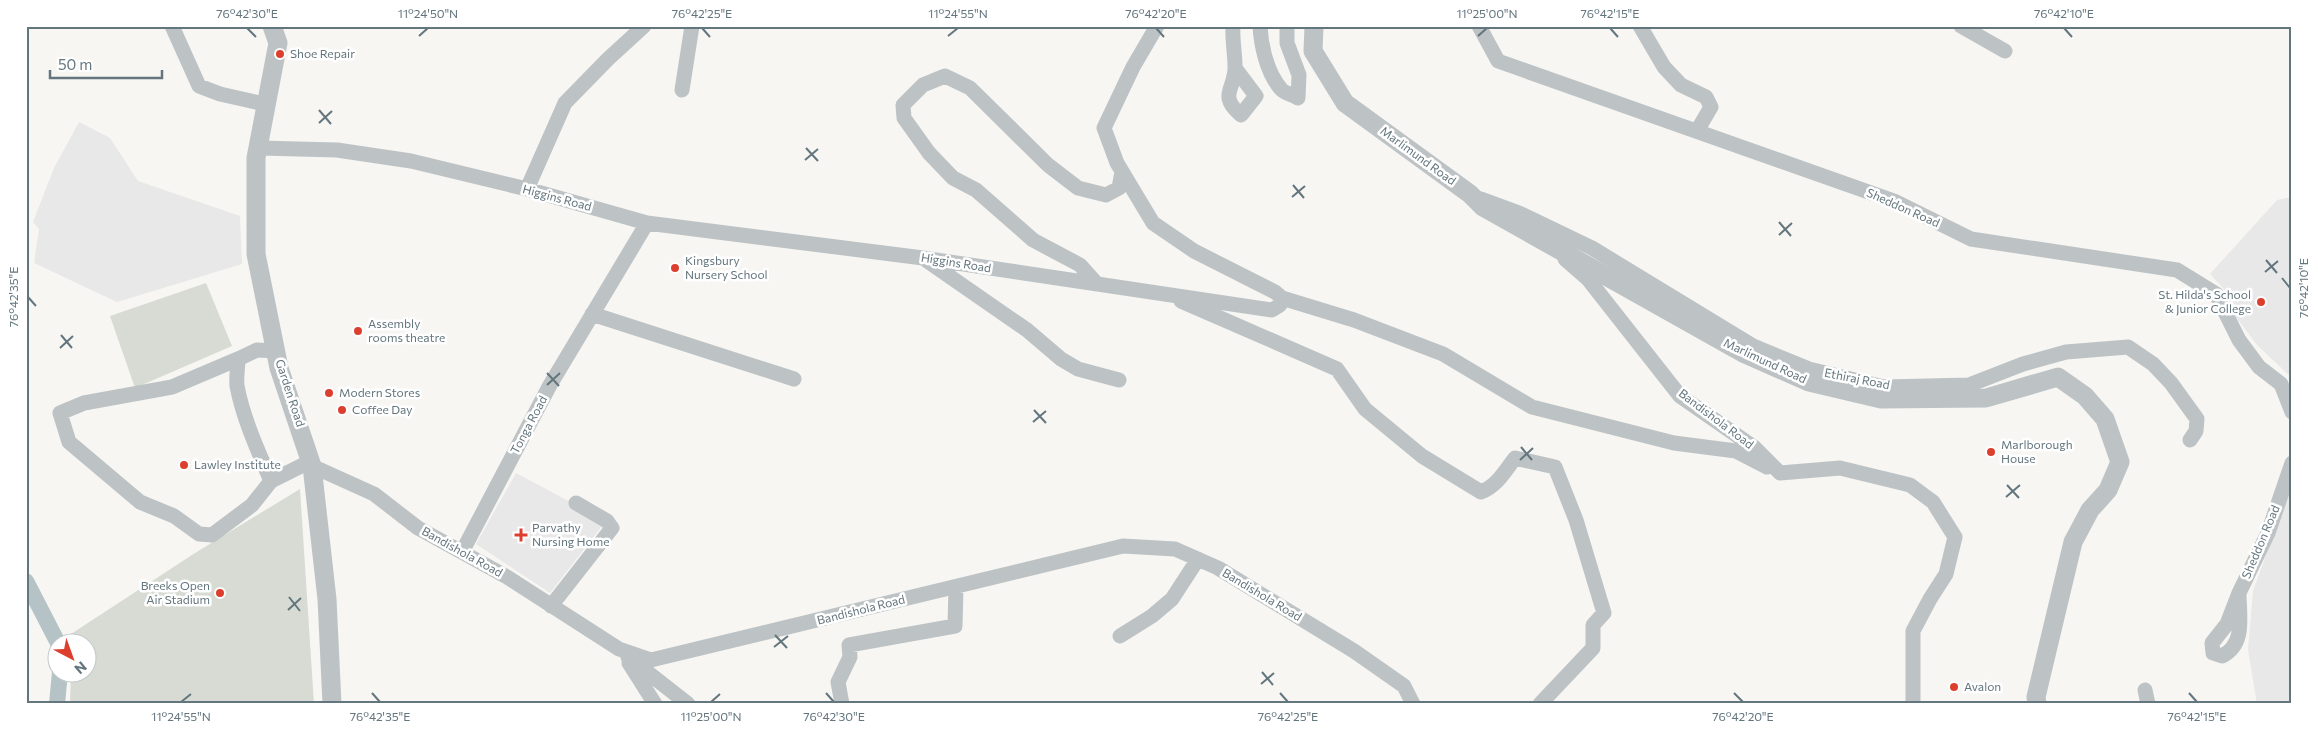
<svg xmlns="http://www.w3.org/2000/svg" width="2318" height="730" font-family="Commissioner,sans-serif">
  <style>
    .built { fill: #e7e8e7 }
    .green { fill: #d7dbd3 }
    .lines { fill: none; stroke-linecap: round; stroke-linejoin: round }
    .canal { stroke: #b5c3c6; stroke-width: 16 }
    .minor { stroke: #bdc3c5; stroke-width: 15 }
    .tertiary { stroke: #bdc3c5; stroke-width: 19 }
    .ticks { fill: none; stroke: #63757d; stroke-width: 2 }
    .poi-dot { fill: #dc3f2e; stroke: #fff; stroke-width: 2 }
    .labels { text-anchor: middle; stroke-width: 5; stroke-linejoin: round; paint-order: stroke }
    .poi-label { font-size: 12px; fill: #63757d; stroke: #fff; text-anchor: start }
    .street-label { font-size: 12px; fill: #63757d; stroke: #fff }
    .neatline { fill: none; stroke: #63757d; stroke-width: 2 }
    .ticks-label { font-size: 12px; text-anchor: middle; fill: #63757d }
  </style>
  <rect width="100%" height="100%" fill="#f7f6f3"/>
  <path class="built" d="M 79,122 L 110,138 L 138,181 L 240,216 L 242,264 L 117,302 L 34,263 L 39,229 L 33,222 L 54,168 Z
    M 2292,197 L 2292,378 L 2257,345 L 2236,317 L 2223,288 L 2210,274 L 2277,200 Z
    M 516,473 L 606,521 L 550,593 L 476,544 Z
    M 2292,483 L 2292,704 L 2257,704 L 2248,650 L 2253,591 Z"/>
  <path class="green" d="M 206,283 L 232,346 L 135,388 L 110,316 Z
    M 300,489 L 314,704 L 70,704 L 71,673 L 88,672 L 88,642 L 71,642 L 71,634 L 195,553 Z"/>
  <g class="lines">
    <path class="canal" d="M 26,581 L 58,643
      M 57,704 L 60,672"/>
    <path class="minor" d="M 172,26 L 199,86 L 220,94 L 264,104
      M 1233,26 C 1232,40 1235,53 1235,66 C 1236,89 1217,95 1241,115 L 1256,96 L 1235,68
      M 1260,26 C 1261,46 1267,73 1281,89 C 1284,93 1293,95 1298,98 L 1299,75 L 1287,43 L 1287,26
      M 1479,26 L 1498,61 L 1894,201 L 1971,239 L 2177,270 L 2216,294 L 2239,340 L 2259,367 L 2281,384 L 2292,412
      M 1640,26 L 1664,67 L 1681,85 L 1706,97 L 1711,107 L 1697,131
      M 1961,26 L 2005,51
      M 682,90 L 692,26
      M 259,148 L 337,150 L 411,161 L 527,189 L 647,223 L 923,258 L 1272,310 L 1280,305 L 1282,298 L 1275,292 L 1194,251 L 1153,223 L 1117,163 L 1104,128 L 1133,67 L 1157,26
      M 527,189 L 565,103 L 608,59 L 644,26
      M 1481,199 L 1519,213 L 1592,248 L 1753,346 L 1809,369 L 1884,387 L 1969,385 L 2023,364 L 2066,352 L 2128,347 L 2153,364 L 2171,383 L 2197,419 L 2196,431 L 2190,440
      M 1565,259 L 1588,279 L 1680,396 L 1755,448 L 1780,473 L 1840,468 L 1910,485 L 1933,502 L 1955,537 L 1946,574 L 1930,599 L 1913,631 L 1913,704
      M 926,260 L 1027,330 L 1061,359 L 1078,369 L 1119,380
      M 1097,284 L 1080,265 L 1033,240 L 976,190 L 953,178 L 929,153 L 904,118 L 903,105 L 923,85 L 945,76 L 970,88 L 1048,165 L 1078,188 L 1106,195 L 1119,188 L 1122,172
      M 1282,298 L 1354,320 L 1443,354 L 1532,407 L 1674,443 L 1736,451 L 1767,467
      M 1181,301 L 1337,369 L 1365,409 L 1422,456 L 1481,492 C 1497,486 1505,471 1515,458 L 1555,467 L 1576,520 L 1604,613 L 1593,625 L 1593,648 L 1540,704
      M 592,314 L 794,379
      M 277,351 L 257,350 L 238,359 C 238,367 236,377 237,386 C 243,418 258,451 271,481 L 311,461
      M 238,359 L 172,387 L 84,403 L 60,413 L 69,442 L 140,502 L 174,516 L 199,534 L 212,535 L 252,505 L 271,481
      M 312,466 L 374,494 L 418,528 L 507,577 L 619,649 L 651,660 L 1123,546 L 1175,549 L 1218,568 L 1354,651 L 1404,686 L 1413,704
      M 462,552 L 550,385 L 647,223
      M 2239,593 C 2239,616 2246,644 2222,656 L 2213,653 L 2212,643 L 2227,624 L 2239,593 L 2268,533 L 2292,463
      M 551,606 L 612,528 L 607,521 L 576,503
      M 1120,636 L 1152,616 L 1172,599 L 1198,559
      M 628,657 L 688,704
      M 629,663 L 655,704
      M 2145,690 L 2148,704
      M 842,704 L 838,682 L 850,657 L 849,645 L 955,626 L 956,587"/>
    <path class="tertiary" d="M 272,26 L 278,43 L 256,158 L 256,254 L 279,368 L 312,466 L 327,599 L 332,704
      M 1314,26 L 1313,51 L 1345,103 L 1470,194 L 1483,207 L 1743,353 L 1809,382 L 1881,399 L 1986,398 L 2058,377 L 2085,396 L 2105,419 L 2120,462 L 2108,490 L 2090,510 L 2073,542 L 2036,697 L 2037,704"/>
  </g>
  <path class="ticks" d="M 247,28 L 256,37M 702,28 L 710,37M 1156,28 L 1164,37M 1610,28 L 1618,37M 2064,28 L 2072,37M 419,36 L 428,28M 948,36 L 958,28M 1478,36 L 1487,28M 319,110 L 331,124M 319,123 L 332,111M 806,148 L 818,161M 805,160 L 818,149M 1293,185 L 1304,198M 1292,197 L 1305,186M 1779,222 L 1791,236M 1779,235 L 1792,223M 2266,260 L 2277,273M 2265,272 L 2278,261M 2282,278 L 2290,288M 28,297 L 36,306M 61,335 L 72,348M 60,348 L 73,336M 547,373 L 559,386M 547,385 L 560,373M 1034,410 L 1046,423M 1033,422 L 1046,411M 1521,447 L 1532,460M 1520,460 L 1533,448M 2007,485 L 2019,498M 2006,497 L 2020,485M 289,597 L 300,611M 288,610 L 301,598M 775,635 L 787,648M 774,647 L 788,636M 1262,672 L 1273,685M 1261,684 L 1274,673M 372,693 L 380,702M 826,693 L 834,702M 1280,693 L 1288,702M 1734,693 L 1743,702M 2189,693 L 2197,702M 181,702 L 191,694M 711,702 L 720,694"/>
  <g class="poi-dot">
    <circle cx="280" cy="54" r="5"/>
    <circle cx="675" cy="268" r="5"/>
    <circle cx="2261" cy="302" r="5"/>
    <circle cx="358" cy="331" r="5"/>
    <circle cx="329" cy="393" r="5"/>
    <circle cx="342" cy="410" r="5"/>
    <circle cx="1991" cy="452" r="5"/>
    <circle cx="184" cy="465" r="5"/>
    <path d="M518.5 527.5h5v5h5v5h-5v5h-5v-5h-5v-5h5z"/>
    <circle cx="220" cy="593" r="5"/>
    <circle cx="1954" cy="687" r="5"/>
  </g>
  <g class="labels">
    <g class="poi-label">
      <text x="290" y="58">Shoe Repair</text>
      <text x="685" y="265">Kingsbury<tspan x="685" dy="14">Nursery School</tspan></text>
      <text x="2251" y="299" text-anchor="end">St. Hilda's School<tspan x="2251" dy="14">&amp; Junior College</tspan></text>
      <text x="368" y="328">Assembly<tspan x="368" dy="14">rooms theatre</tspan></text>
      <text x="339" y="397">Modern Stores</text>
      <text x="352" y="414">Coffee Day</text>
      <text x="2001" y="449">Marlborough<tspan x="2001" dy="14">House</tspan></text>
      <text x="194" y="469">Lawley Institute</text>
      <text x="532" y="532">Parvathy<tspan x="532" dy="14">Nursing Home</tspan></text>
      <text x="210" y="590" text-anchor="end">Breeks Open<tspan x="210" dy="14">Air Stadium</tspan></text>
      <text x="1964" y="691">Avalon</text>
    </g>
    <g class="street-label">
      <text transform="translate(1418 156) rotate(36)" y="4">Marlimund Road</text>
      <text transform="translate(557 198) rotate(15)" y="4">Higgins Road</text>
      <text transform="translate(1903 208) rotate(24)" y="4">Sheddon Road</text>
      <text transform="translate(956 263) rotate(9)" y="4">Higgins Road</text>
      <text transform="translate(1765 361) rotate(25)" y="4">Marlimund Road</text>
      <text transform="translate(1857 379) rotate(11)" y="4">Ethiraj Road</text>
      <text transform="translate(290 393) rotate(72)" y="4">Garden Road</text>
      <text transform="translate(1716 419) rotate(37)" y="4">Bandishola Road</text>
      <text transform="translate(529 425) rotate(-62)" y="4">Tonga Road</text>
      <text transform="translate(2261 542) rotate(-67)" y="4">Sheddon Road</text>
      <text transform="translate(462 552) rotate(29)" y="4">Bandishola Road</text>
      <text transform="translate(1262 595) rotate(31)" y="4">Bandishola Road</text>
      <text transform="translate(861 610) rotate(-14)" y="4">Bandishola Road</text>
    </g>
  </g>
  <rect width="2318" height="730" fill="none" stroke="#ffffff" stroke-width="55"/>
  <g transform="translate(72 658) rotate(139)"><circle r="24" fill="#ffffff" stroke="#c1c8cb"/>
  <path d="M0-4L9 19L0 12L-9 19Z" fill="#dc3f2e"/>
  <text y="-8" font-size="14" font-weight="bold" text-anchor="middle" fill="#63757d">N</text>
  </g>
  <path d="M50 70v8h112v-8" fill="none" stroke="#63757d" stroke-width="2.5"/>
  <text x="58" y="70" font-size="15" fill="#63757d" stroke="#ffffff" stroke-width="4" paint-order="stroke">50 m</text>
  <rect x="28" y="28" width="2262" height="674" class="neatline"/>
  <g class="ticks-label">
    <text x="247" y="18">76°42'30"E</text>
    <text x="428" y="18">11°24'50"N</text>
    <text x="702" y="18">76°42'25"E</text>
    <text x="958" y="18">11°24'55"N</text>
    <text x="1156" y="18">76°42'20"E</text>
    <text x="1487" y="18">11°25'00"N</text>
    <text x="1610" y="18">76°42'15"E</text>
    <text x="2064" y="18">76°42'10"E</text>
    <text transform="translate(2304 288) rotate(-90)" y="4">76°42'10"E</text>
    <text transform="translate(14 297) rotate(-90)" y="4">76°42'35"E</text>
    <text x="181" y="721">11°24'55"N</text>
    <text x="380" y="721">76°42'35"E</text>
    <text x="711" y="721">11°25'00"N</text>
    <text x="834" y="721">76°42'30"E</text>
    <text x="1288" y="721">76°42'25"E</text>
    <text x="1743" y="721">76°42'20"E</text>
    <text x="2197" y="721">76°42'15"E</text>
  </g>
</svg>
